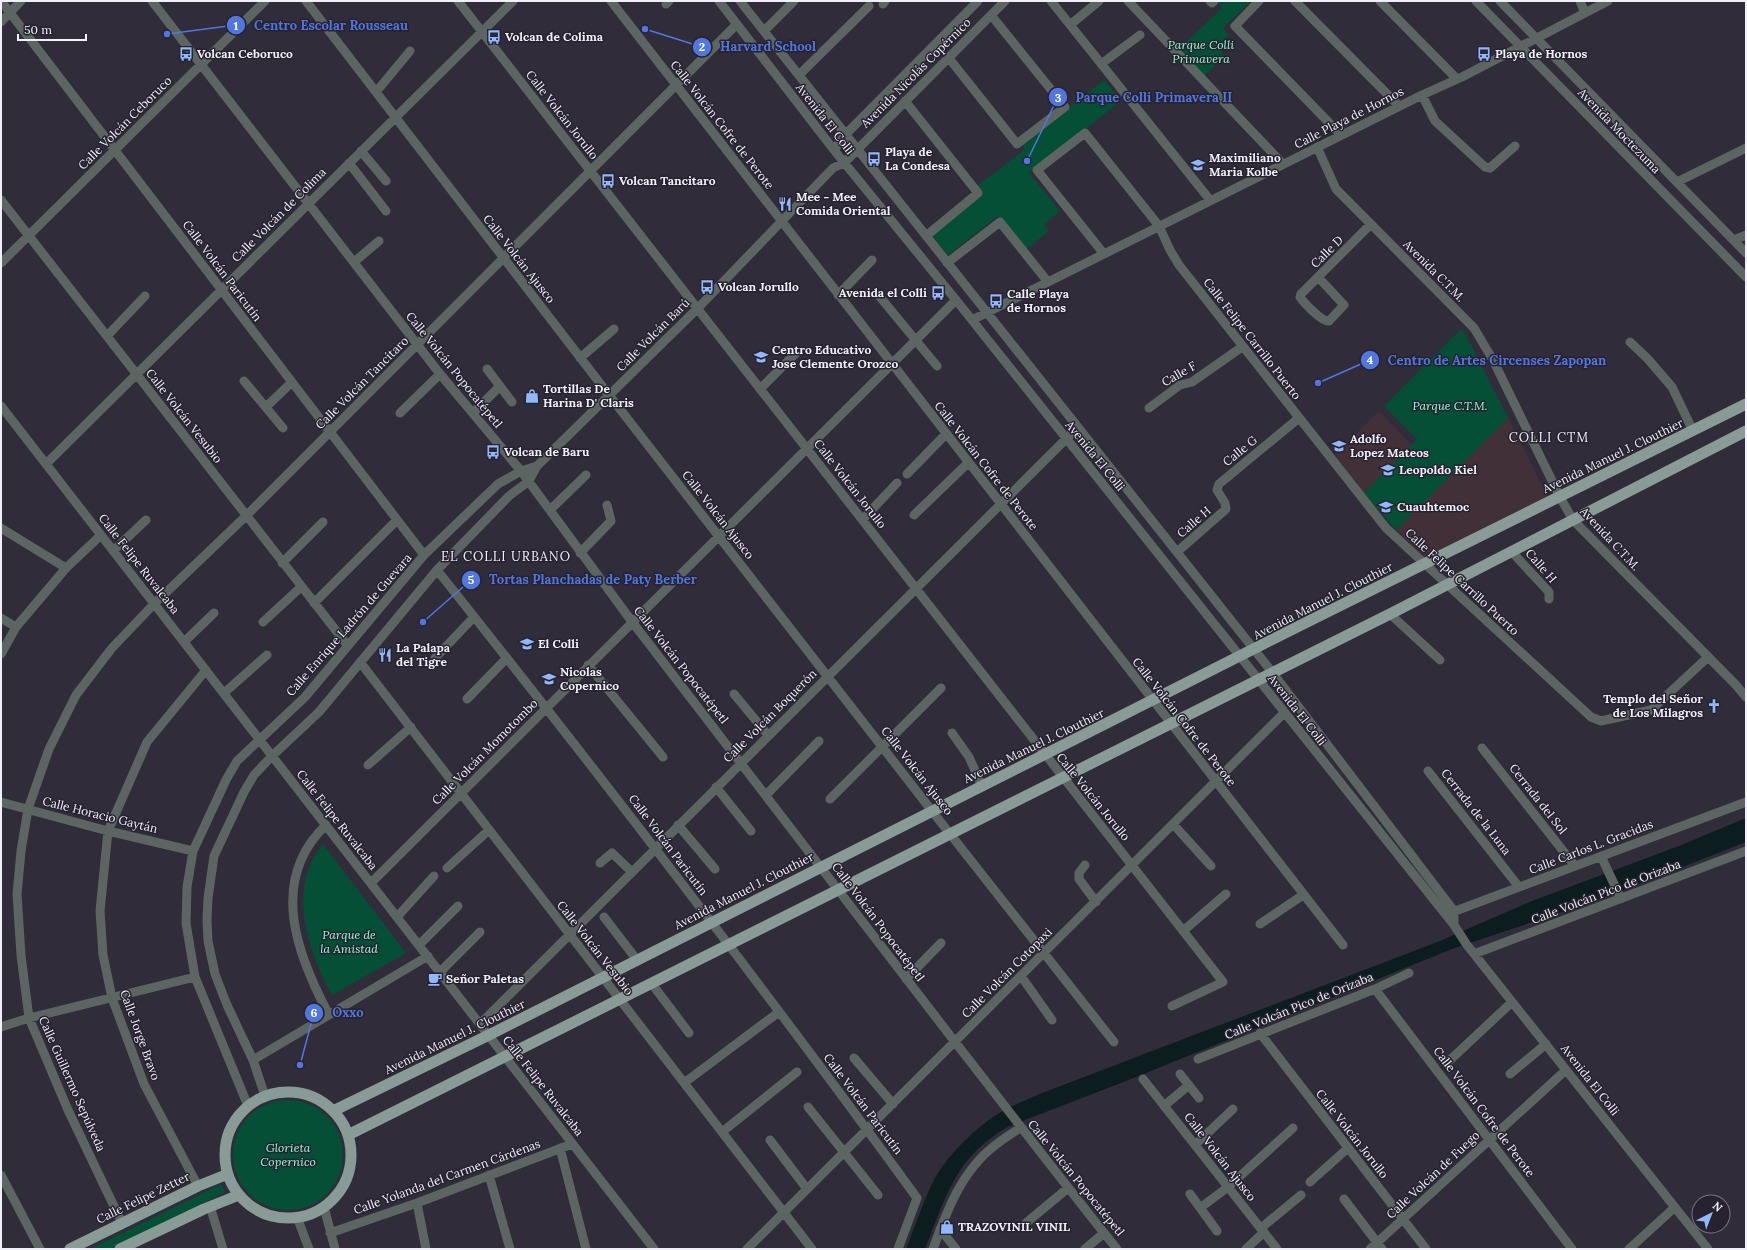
<svg xmlns="http://www.w3.org/2000/svg" width="1747" height="1250" font-family="Lora,serif">
  <style>
    .education { fill: #423039 }
    .green { fill: #064f37 }
    .water { fill: #0c1d1f }
    .lines { fill: none; stroke-linecap: round; stroke-linejoin: round }
    .minor { stroke: #5d6563; stroke-width: 9 }
    .major { stroke: #899b96; stroke-width: 11 }
    .labels { text-anchor: middle; stroke-width: 3; stroke-linejoin: round; paint-order: stroke }
    .poi-label { font-size: 12px; font-weight: bold; fill: #f1eff8; stroke: #262230; text-anchor: start }
    .park-label { font-size: 12px; font-style: italic; fill: #94fdd0; stroke: #262230 }
    .street-label { font-size: 12px; fill: #f1eff8; stroke: #262230 }
    .neighbourhood-label { font-size: 13px; letter-spacing: 1px; fill: #f1eff8; stroke: #262230 }
    .leader { fill: none; stroke: #5276e0; stroke-width: 1.5 }
    .callout-dot { fill: #5276e0; stroke: #262230; stroke-width: 1.5 }
    .mark-label { font-size: 12px; text-anchor: middle; font-weight: bold; fill: #fff }
    .callout-label { font-size: 13px; text-anchor: middle; font-weight: bold; fill: #5276e0; stroke: #262230; stroke-width: 3; stroke-linejoin: round; paint-order: stroke }
  </style>
  <rect width="100%" height="100%" fill="#302c3a"/>
  <path class="education" d="M 1379,411 L 1412,445 L 1364,493 L 1335,455 Z
    M 1508,418 L 1548,497 L 1427,558 L 1396,530 Z"/>
  <path class="green" d="M 1216,1 L 1251,1 L 1223,28 L 1229,35 L 1217,47 L 1225,56 L 1204,76 L 1178,50 L 1222,8 Z
    M 1104,80 L 1121,101 L 1029,173 L 1060,211 L 1044,224 L 1049,231 L 1025,250 L 998,216 L 948,255 L 932,235 L 982,196 L 976,187 L 1025,149 L 1022,145 Z
    M 1461,329 L 1466,335 L 1508,418 L 1396,530 L 1364,493 L 1417,439 L 1384,406 Z
    M 323,844 L 406,953 L 332,995 C 308,951 286,888 323,844 Z
    M233 1155a55 55 0 1 1 110 0a55 55 0 1 1-110 0Z
    M 221,1184 L 225,1192 L 111,1249 L 90,1249 Z"/>
  <path class="water" d="M 1746,818 L 1746,842 L 1601,899 L 1452,949 L 1126,1081 L 1007,1127 C 955,1158 946,1196 925,1249 L 906,1249 C 915,1227 922,1205 932,1184 C 944,1158 977,1126 1001,1112 C 1012,1105 1025,1101 1037,1095 L 1440,941 L 1532,901 L 1679,846 Z"/>
  <g class="lines">
    <path class="minor" d="M 1,1 L 424,555
      M 152,1 L 440,374 L 521,471 L 633,623 L 955,1042 C 1009,1111 1062,1181 1117,1249
      M 306,1 L 609,395 L 932,811 L 1114,1042
      M 458,1 C 713,328 967,656 1223,982 L 1172,1006
      M 611,1 L 1343,945
      M 719,1 L 834,150 L 956,300 L 1454,925 L 1467,945 L 1708,1249
      M 740,1 L 1272,672 L 1454,911 L 1454,925
      M 1051,1 L 1210,200
      M 1128,1 L 1283,164
      M 1210,1 L 1212,3 L 1214,1
      M 1259,1 L 1235,26 L 1341,135
      M 1295,1 L 1399,106
      M 1380,1 L 1457,79
      M 1476,1 L 1746,277
      M 1500,1 L 1746,253
      M 1580,1 L 1585,13
      M 666,4 L 669,1
      M 883,4 L 885,1
      M 1,22 L 21,1
      M 1070,25 L 1099,1
      M 764,31 L 794,1
      M 948,57 L 1017,144 L 1065,107 L 991,15
      M 1101,64 L 1140,35
      M 799,75 L 869,6
      M 376,92 L 410,51
      M 1422,95 L 1435,121 L 1485,167 L 1490,168 L 1515,146
      M 905,101 L 978,193 L 926,236
      M 1317,147 L 1336,189 L 1474,328 L 1493,360 L 1560,497 L 1573,520 L 1736,685 L 1746,697
      M 834,150 L 846,134 L 978,1
      M 361,151 L 386,181
      M 349,163 L 386,211
      M 1677,182 L 1746,148
      M 1,200 L 348,646
      M 1734,240 L 1746,235
      M 1104,254 L 1037,170 L 1085,133 L 1159,226 L 1170,250 L 1179,265 L 1386,528 L 1591,717 L 1601,721 L 1651,710 L 1708,657
      M 354,262 L 379,241
      M 1,263 L 265,1
      M 947,263 L 1000,222 L 1048,282
      M 1318,277 L 1344,305 L 1329,321 C 1322,322 1304,303 1300,297 L 1301,294 L 1371,224
      M 838,295 L 872,260
      M 880,297 L 937,366
      M 972,320 L 1422,95 L 1462,77 L 1608,1
      M 107,336 L 145,296
      M 1630,342 L 1647,358 L 1672,387 L 1693,431
      M 580,358 L 614,329
      M 487,369 L 512,402
      M 244,381 L 283,428
      M 760,389 L 797,352
      M 1,406 L 654,1249
      M 266,407 L 292,382
      M 1149,408 L 1180,385 L 1192,382 L 1242,347
      M 400,413 L 440,374
      M 473,413 L 500,386
      M 46,464 L 513,1
      M 907,474 L 946,434
      M 550,510 L 586,475
      M 914,515 L 968,463
      M 863,519 L 897,483
      M 1,528 L 66,568
      M 113,551 L 146,520
      M 1511,551 L 1549,592 L 1549,599
      M 1177,552 L 1226,509 L 1225,503 L 1217,490 L 1219,484 L 1299,418
      M 580,553 L 611,521 L 607,505
      M 282,563 L 323,522
      M 437,570 C 601,776 762,985 917,1198 L 898,1249
      M 314,603 L 397,520
      M 1390,614 L 1440,660
      M 1,618 L 16,627
      M 263,622 L 301,587
      M 184,642 L 214,613
      M 1,654 L 16,627 L 66,568 L 101,535
      M 435,658 L 474,617
      M 360,662 L 812,1249
      M 588,665 L 663,757
      M 224,693 L 267,655
      M 734,694 L 768,735
      M 467,699 L 507,658
      M 952,733 L 969,757 L 982,786
      M 1482,748 L 1575,866
      M 368,765 L 411,727
      M 1428,771 L 1519,887
      M 716,787 L 751,831
      M 766,795 L 819,741
      M 830,799 L 941,688
      M 1,802 L 108,831 L 193,851
      M 1173,824 L 1211,866
      M 326,825 C 268,880 297,955 329,1015
      M 678,825 L 715,869
      M 1601,856 L 1621,899
      M 600,863 L 612,853 L 632,872
      M 1085,865 L 1079,873 L 1079,879 L 1096,902
      M 447,868 L 489,830
      M 371,883 L 956,300
      M 1450,913 L 1746,802
      M 397,917 L 434,876
      M 604,917 L 637,960
      M 1260,924 L 1303,895
      M 1183,931 L 1226,894
      M 419,945 L 458,906
      M 1474,954 L 1746,851
      M 440,972 L 480,932
      M 1021,976 L 1052,1020
      M 906,979 L 941,943
      M 652,984 L 689,1033
      M 1375,989 L 1572,1249
      M 480,1024 L 1078,427
      M 1,1027 L 29,1018 L 195,977
      M 1260,1033 L 1426,1249
      M 854,1058 L 893,1104
      M 1198,1059 L 1375,989 L 1409,973
      M 253,1060 L 428,956
      M 1449,1061 L 1512,1002
      M 1180,1074 L 1199,1098
      M 1510,1074 L 1546,1044
      M 1143,1079 L 1277,1249
      M 684,1083 L 779,1012
      M 265,1096 L 253,1060 L 227,1005 L 215,974 L 208,941 L 207,920 L 208,898 L 214,856 L 244,792 L 254,775 L 272,756 L 319,712 L 437,570 L 509,496 L 529,481 L 537,466 L 698,308 L 833,168 L 844,163 L 1005,1
      M 248,1106 L 195,977 L 186,923 L 187,887 L 193,851 L 226,780 L 237,761 L 305,697 L 424,555 L 498,484 L 521,471 L 537,466
      M 1164,1106 L 1189,1085
      M 808,1107 L 878,1195
      M 722,1132 L 797,1072
      M 770,1140 L 807,1189
      M 1195,1145 L 1233,1109
      M 560,1148 L 586,1249
      M 1,1175 L 40,1249
      M 489,1175 L 510,1249
      M 1310,1182 L 1348,1148
      M 198,1186 L 144,1084 L 112,998 L 103,955 L 100,911 L 108,831 L 147,742 L 206,670
      M 1190,1194 L 1217,1231
      M 1344,1199 L 1382,1249
      M 417,1203 L 426,1249
      M 210,1206 L 223,1249
      M 324,1207 L 335,1249
      M 1200,1208 L 1228,1187 L 1293,1128
      M 297,1217 L 309,1249
      M 122,1223 L 68,1110 L 29,1018 L 21,955 L 17,894 L 21,851 L 28,809 L 49,749 L 76,695 L 112,648 L 154,604 L 246,516 L 737,24
      M 1026,1223 L 1068,1188
      M 1261,1228 L 1301,1195
      M 940,1229 L 956,1249
      M 330,1233 L 417,1203 L 572,1144
      M 747,1249 L 1284,713
      M 933,1249 C 946,1213 961,1172 993,1147 C 1001,1140 1011,1134 1020,1128
      M 1085,1249 L 1104,1233
      M 1246,1249 L 1264,1232
      M 1370,1249 L 1566,1070
      M 1629,1249 L 1674,1208"/>
    <path class="major" d="M225 1155a63 63 0 1 1 126 0a63 63 0 1 1-126 0Z
      M 333,1111 L 489,1035 L 1307,622 L 1746,404
      M 348,1135 L 1390,614 L 1746,431
      M 70,1249 L 198,1186 L 228,1174
      M 120,1249 L 204,1209 L 239,1195"/>
  </g>
  <defs>
    <symbol id="bus-bare" viewBox="-9 -9 18 18"><path d="M-5-6H5V4H4V6H2V4H-2V6H-4V4H-5ZM-3.5-4V0h7V-4ZM-3.5 1.2v1.5H-2V1.2ZM2 1.2v1.5H3.5V1.2Z" fill="#91b8fd" stroke="#262230" stroke-width="2.5" paint-order="stroke"/></symbol>
    <symbol id="school-bare" viewBox="-9 -9 18 18"><path d="M0-5L7-2L0 1L-7-2ZM-4 1L0 2.5L4 1V4Q0 6-4 4Z" fill="#91b8fd" stroke="#262230" stroke-width="2.5" paint-order="stroke"/></symbol>
    <symbol id="restaurant-bare" viewBox="-9 -9 18 18"><path d="M-5-6h1v4h1v-4h1v4h1v-4h1v5L-1.5 .5V6h-2V.5L-5-1ZM5-6V6H3V1.5H1.5Q1.5-4 5-6Z" fill="#91b8fd" stroke="#262230" stroke-width="2.5" paint-order="stroke"/></symbol>
    <symbol id="shop-bare" viewBox="-9 -9 18 18"><path d="M-5-2.5h2.3a2.7 3.5 0 0 1 5.4 0H5L5.5 6h-11ZM-1.5-2.5h3a1.5 2.3 0 0 0-3 0Z" fill="#91b8fd" stroke="#262230" stroke-width="2.5" paint-order="stroke"/></symbol>
    <symbol id="church-bare" viewBox="-9 -9 18 18"><path d="M-1.2-6h2.4v3.5h3.3v2.4h-3.3V6h-2.4V-.1h-3.3v-2.4h3.3Z" fill="#91b8fd" stroke="#262230" stroke-width="2.5" paint-order="stroke"/></symbol>
    <symbol id="cafe-bare" viewBox="-9 -9 18 18"><path d="M-5.5-4.5H6V0H3Q3 3.5 0 3.5H-2.5Q-5.5 3.5-5.5 0ZM3-3.2v2h1.7v-2ZM-6 4.5H4V6H-6Z" fill="#91b8fd" stroke="#262230" stroke-width="2.5" paint-order="stroke"/></symbol>
  </defs>
  <g fill-rule="evenodd">
    <use href="#bus-bare" x="484" y="27" width="20" height="20"/>
    <use href="#bus-bare" x="176" y="44" width="20" height="20"/>
    <use href="#bus-bare" x="1474" y="44" width="20" height="20"/>
    <use href="#bus-bare" x="864" y="149" width="20" height="20"/>
    <use href="#school-bare" x="1188" y="155" width="20" height="20"/>
    <use href="#bus-bare" x="598" y="171" width="20" height="20"/>
    <use href="#restaurant-bare" x="775" y="194" width="20" height="20"/>
    <use href="#bus-bare" x="697" y="277" width="20" height="20"/>
    <use href="#bus-bare" x="928" y="283" width="20" height="20"/>
    <use href="#bus-bare" x="986" y="291" width="20" height="20"/>
    <use href="#school-bare" x="751" y="347" width="20" height="20"/>
    <use href="#shop-bare" x="522" y="386" width="20" height="20"/>
    <use href="#school-bare" x="1329" y="436" width="20" height="20"/>
    <use href="#bus-bare" x="483" y="442" width="20" height="20"/>
    <use href="#school-bare" x="1378" y="460" width="20" height="20"/>
    <use href="#school-bare" x="1376" y="497" width="20" height="20"/>
    <use href="#school-bare" x="517" y="634" width="20" height="20"/>
    <use href="#restaurant-bare" x="375" y="645" width="20" height="20"/>
    <use href="#school-bare" x="539" y="669" width="20" height="20"/>
    <use href="#church-bare" x="1704" y="696" width="20" height="20"/>
    <use href="#cafe-bare" x="425" y="969" width="20" height="20"/>
    <use href="#shop-bare" x="937" y="1217" width="20" height="20"/>
  </g>
  <g class="labels">
    <g class="poi-label">
      <text x="505" y="41">Volcan de Colima</text>
      <text x="197" y="58">Volcan Ceboruco</text>
      <text x="1495" y="58">Playa de Hornos</text>
      <text x="885" y="156">Playa de<tspan x="885" dy="14">La Condesa</tspan></text>
      <text x="1209" y="162">Maximiliano<tspan x="1209" dy="14">Maria Kolbe</tspan></text>
      <text x="619" y="185">Volcan Tancitaro</text>
      <text x="796" y="201">Mee - Mee<tspan x="796" dy="14">Comida Oriental</tspan></text>
      <text x="718" y="291">Volcan Jorullo</text>
      <text x="927" y="297" text-anchor="end">Avenida el Colli</text>
      <text x="1007" y="298">Calle Playa<tspan x="1007" dy="14">de Hornos</tspan></text>
      <text x="772" y="354">Centro Educativo<tspan x="772" dy="14">Jose Clemente Orozco</tspan></text>
      <text x="543" y="393">Tortillas De<tspan x="543" dy="14">Harina D' Claris</tspan></text>
      <text x="1350" y="443">Adolfo<tspan x="1350" dy="14">Lopez Mateos</tspan></text>
      <text x="504" y="456">Volcan de Baru</text>
      <text x="1399" y="474">Leopoldo Kiel</text>
      <text x="1397" y="511">Cuauhtemoc</text>
      <text x="538" y="648">El Colli</text>
      <text x="396" y="652">La Palapa<tspan x="396" dy="14">del Tigre</tspan></text>
      <text x="560" y="676">Nicolas<tspan x="560" dy="14">Copernico</tspan></text>
      <text x="1703" y="703" text-anchor="end">Templo del Señor<tspan x="1703" dy="14">de Los Milagros</tspan></text>
      <text x="446" y="983">Señor Paletas</text>
      <text x="958" y="1231">TRAZOVINIL VINIL</text>
    </g>
    <g class="park-label">
      <text x="1201" y="49">Parque Colli<tspan x="1201" dy="14">Primavera</tspan></text>
      <text x="1450" y="410">Parque C.T.M.</text>
      <text x="349" y="939">Parque de<tspan x="349" dy="14">la Amistad</tspan></text>
      <text x="288" y="1152">Glorieta<tspan x="288" dy="14">Copernico</tspan></text>
    </g>
    <g class="street-label">
      <text transform="translate(916 73) rotate(-45)" y="4">Avenida Nicolás Copérnico</text>
      <text transform="translate(562 115) rotate(52)" y="4">Calle Volcán Jorullo</text>
      <text transform="translate(1349 118) rotate(-27)" y="4">Calle Playa de Hornos</text>
      <text transform="translate(825 119) rotate(52)" y="4">Avenida El Colli</text>
      <text transform="translate(125 123) rotate(-45)" y="4">Calle Volcán Ceboruco</text>
      <text transform="translate(722 125) rotate(52)" y="4">Calle Volcán Cofre de Perote</text>
      <text transform="translate(1619 131) rotate(46)" y="4">Avenida Moctezuma</text>
      <text transform="translate(279 215) rotate(-45)" y="4">Calle Volcán de Colima</text>
      <text transform="translate(1327 252) rotate(-45)" y="4">Calle D</text>
      <text transform="translate(519 259) rotate(52)" y="4">Calle Volcán Ajusco</text>
      <text transform="translate(222 271) rotate(53)" y="4">Calle Volcán Paricutín</text>
      <text transform="translate(1434 271) rotate(45)" y="4">Avenida C.T.M.</text>
      <text transform="translate(653 335) rotate(-45)" y="4">Calle Volcán Barú</text>
      <text transform="translate(1252 339) rotate(52)" y="4">Calle Felipe Carrillo Puerto</text>
      <text transform="translate(454 370) rotate(51)" y="4">Calle Volcán Popocatépetl</text>
      <text transform="translate(1179 374) rotate(-30)" y="4">Calle F</text>
      <text transform="translate(362 383) rotate(-45)" y="4">Calle Volcán Tancítaro</text>
      <text transform="translate(184 416) rotate(52)" y="4">Calle Volcán Vesubio</text>
      <text transform="translate(1240 451) rotate(-39)" y="4">Calle G</text>
      <text transform="translate(1095 456) rotate(51)" y="4">Avenida El Colli</text>
      <text transform="translate(1613 456) rotate(-26)" y="4">Avenida Manuel J. Clouthier</text>
      <text transform="translate(986 466) rotate(52)" y="4">Calle Volcán Cofre de Perote</text>
      <text transform="translate(850 484) rotate(52)" y="4">Calle Volcán Jorullo</text>
      <text transform="translate(718 515) rotate(52)" y="4">Calle Volcán Ajusco</text>
      <text transform="translate(1194 522) rotate(-41)" y="4">Calle H</text>
      <text transform="translate(1610 539) rotate(47)" y="4">Avenida C.T.M.</text>
      <text transform="translate(139 564) rotate(52)" y="4">Calle Felipe Ruvalcaba</text>
      <text transform="translate(1541 566) rotate(49)" y="4">Calle H</text>
      <text transform="translate(1462 582) rotate(43)" y="4">Calle Felipe Carrillo Puerto</text>
      <text transform="translate(1323 601) rotate(-27)" y="4">Avenida Manuel J. Clouthier</text>
      <text transform="translate(349 625) rotate(-49)" y="4">Calle Enrique Ladrón de Guevara</text>
      <text transform="translate(681 665) rotate(52)" y="4">Calle Volcán Popocatépetl</text>
      <text transform="translate(1297 710) rotate(52)" y="4">Avenida El Colli</text>
      <text transform="translate(770 716) rotate(-45)" y="4">Calle Volcán Boquerón</text>
      <text transform="translate(1184 722) rotate(52)" y="4">Calle Volcán Cofre de Perote</text>
      <text transform="translate(1034 746) rotate(-26)" y="4">Avenida Manuel J. Clouthier</text>
      <text transform="translate(485 752) rotate(-45)" y="4">Calle Volcán Momotombo</text>
      <text transform="translate(917 771) rotate(52)" y="4">Calle Volcán Ajusco</text>
      <text transform="translate(1093 797) rotate(51)" y="4">Calle Volcán Jorullo</text>
      <text transform="translate(1538 799) rotate(52)" y="4">Cerrada del Sol</text>
      <text transform="translate(1476 812) rotate(52)" y="4">Cerrada de la Luna</text>
      <text transform="translate(100 815) rotate(14)" y="4">Calle Horacio Gaytán</text>
      <text transform="translate(337 820) rotate(52)" y="4">Calle Felipe Ruvalcaba</text>
      <text transform="translate(668 845) rotate(53)" y="4">Calle Volcán Paricutín</text>
      <text transform="translate(1591 847) rotate(-21)" y="4">Calle Carlos L. Gracidas</text>
      <text transform="translate(744 891) rotate(-27)" y="4">Avenida Manuel J. Clouthier</text>
      <text transform="translate(1606 892) rotate(-21)" y="4">Calle Volcán Pico de Orizaba</text>
      <text transform="translate(878 922) rotate(53)" y="4">Calle Volcán Popocatépetl</text>
      <text transform="translate(595 948) rotate(52)" y="4">Calle Volcán Vesubio</text>
      <text transform="translate(1007 973) rotate(-45)" y="4">Calle Volcán Cotopaxi</text>
      <text transform="translate(1299 1006) rotate(-22)" y="4">Calle Volcán Pico de Orizaba</text>
      <text transform="translate(140 1035) rotate(70)" y="4">Calle Jorge Bravo</text>
      <text transform="translate(455 1037) rotate(-26)" y="4">Avenida Manuel J. Clouthier</text>
      <text transform="translate(1590 1080) rotate(52)" y="4">Avenida El Colli</text>
      <text transform="translate(72 1084) rotate(66)" y="4">Calle Guillermo Sepúlveda</text>
      <text transform="translate(543 1086) rotate(52)" y="4">Calle Felipe Ruvalcaba</text>
      <text transform="translate(863 1104) rotate(53)" y="4">Calle Volcán Paricutín</text>
      <text transform="translate(1484 1112) rotate(53)" y="4">Calle Volcán Cofre de Perote</text>
      <text transform="translate(1352 1134) rotate(52)" y="4">Calle Volcán Jorullo</text>
      <text transform="translate(1220 1157) rotate(52)" y="4">Calle Volcán Ajusco</text>
      <text transform="translate(1433 1175) rotate(-43)" y="4">Calle Volcán de Fuego</text>
      <text transform="translate(447 1177) rotate(-20)" y="4">Calle Yolanda del Carmen Cárdenas</text>
      <text transform="translate(1076 1178) rotate(51)" y="4">Calle Volcán Popocatépetl</text>
      <text transform="translate(143 1198) rotate(-26)" y="4">Calle Felipe Zetter</text>
    </g>
    <g class="neighbourhood-label">
      <text x="1549" y="442">COLLI CTM</text>
      <text x="506" y="561">EL COLLI URBANO</text>
    </g>
  </g>
  <path class="leader" d="M167 34L236 25M645 29L702 47M1027 161L1058 97M1318 383L1370 360M423 622L471 580M300 1065L314 1013"/>
  <g class="callout-dot">
    <circle cx="167" cy="34" r="4"/>
    <circle cx="645" cy="29" r="4"/>
    <circle cx="1027" cy="161" r="4"/>
    <circle cx="1318" cy="383" r="4"/>
    <circle cx="423" cy="622" r="4"/>
    <circle cx="300" cy="1065" r="4"/>
    <circle cx="236" cy="25" r="10"/>
    <circle cx="702" cy="47" r="10"/>
    <circle cx="1058" cy="97" r="10"/>
    <circle cx="1370" cy="360" r="10"/>
    <circle cx="471" cy="580" r="10"/>
    <circle cx="314" cy="1013" r="10"/>
  </g>
  <g class="mark-label">
    <text x="236" y="30">1</text>
    <text x="702" y="51">2</text>
    <text x="1058" y="102">3</text>
    <text x="1370" y="364">4</text>
    <text x="471" y="584">5</text>
    <text x="314" y="1017">6</text>
  </g>
  <g class="callout-label">
    <text x="331" y="30">Centro Escolar Rousseau</text>
    <text x="768" y="51">Harvard School</text>
    <text x="1154" y="102">Parque Colli Primavera II</text>
    <text x="1497" y="365">Centro de Artes Circenses Zapopan</text>
    <text x="593" y="584">Tortas Planchadas de Paty Berber</text>
    <text x="348" y="1017">Oxxo</text>
  </g>
  <rect width="1747" height="1250" fill="none" stroke="#f1eff8" stroke-width="4"/>
  <g transform="translate(1711 1214) rotate(42)"><circle r="19" fill="#262230" stroke="#777480"/>
  <path d="M0-3L7 15L0 10L-7 15Z" fill="#91b8fd"/>
  <text y="-6" font-size="11" font-weight="bold" text-anchor="middle" fill="#f1eff8">N</text>
  </g>
  <path d="M18 34v6h68v-6" fill="none" stroke="#f1eff8" stroke-width="2"/>
  <text x="24" y="34" font-size="12" fill="#f1eff8" stroke="#262230" stroke-width="3" paint-order="stroke">50 m</text>
</svg>
